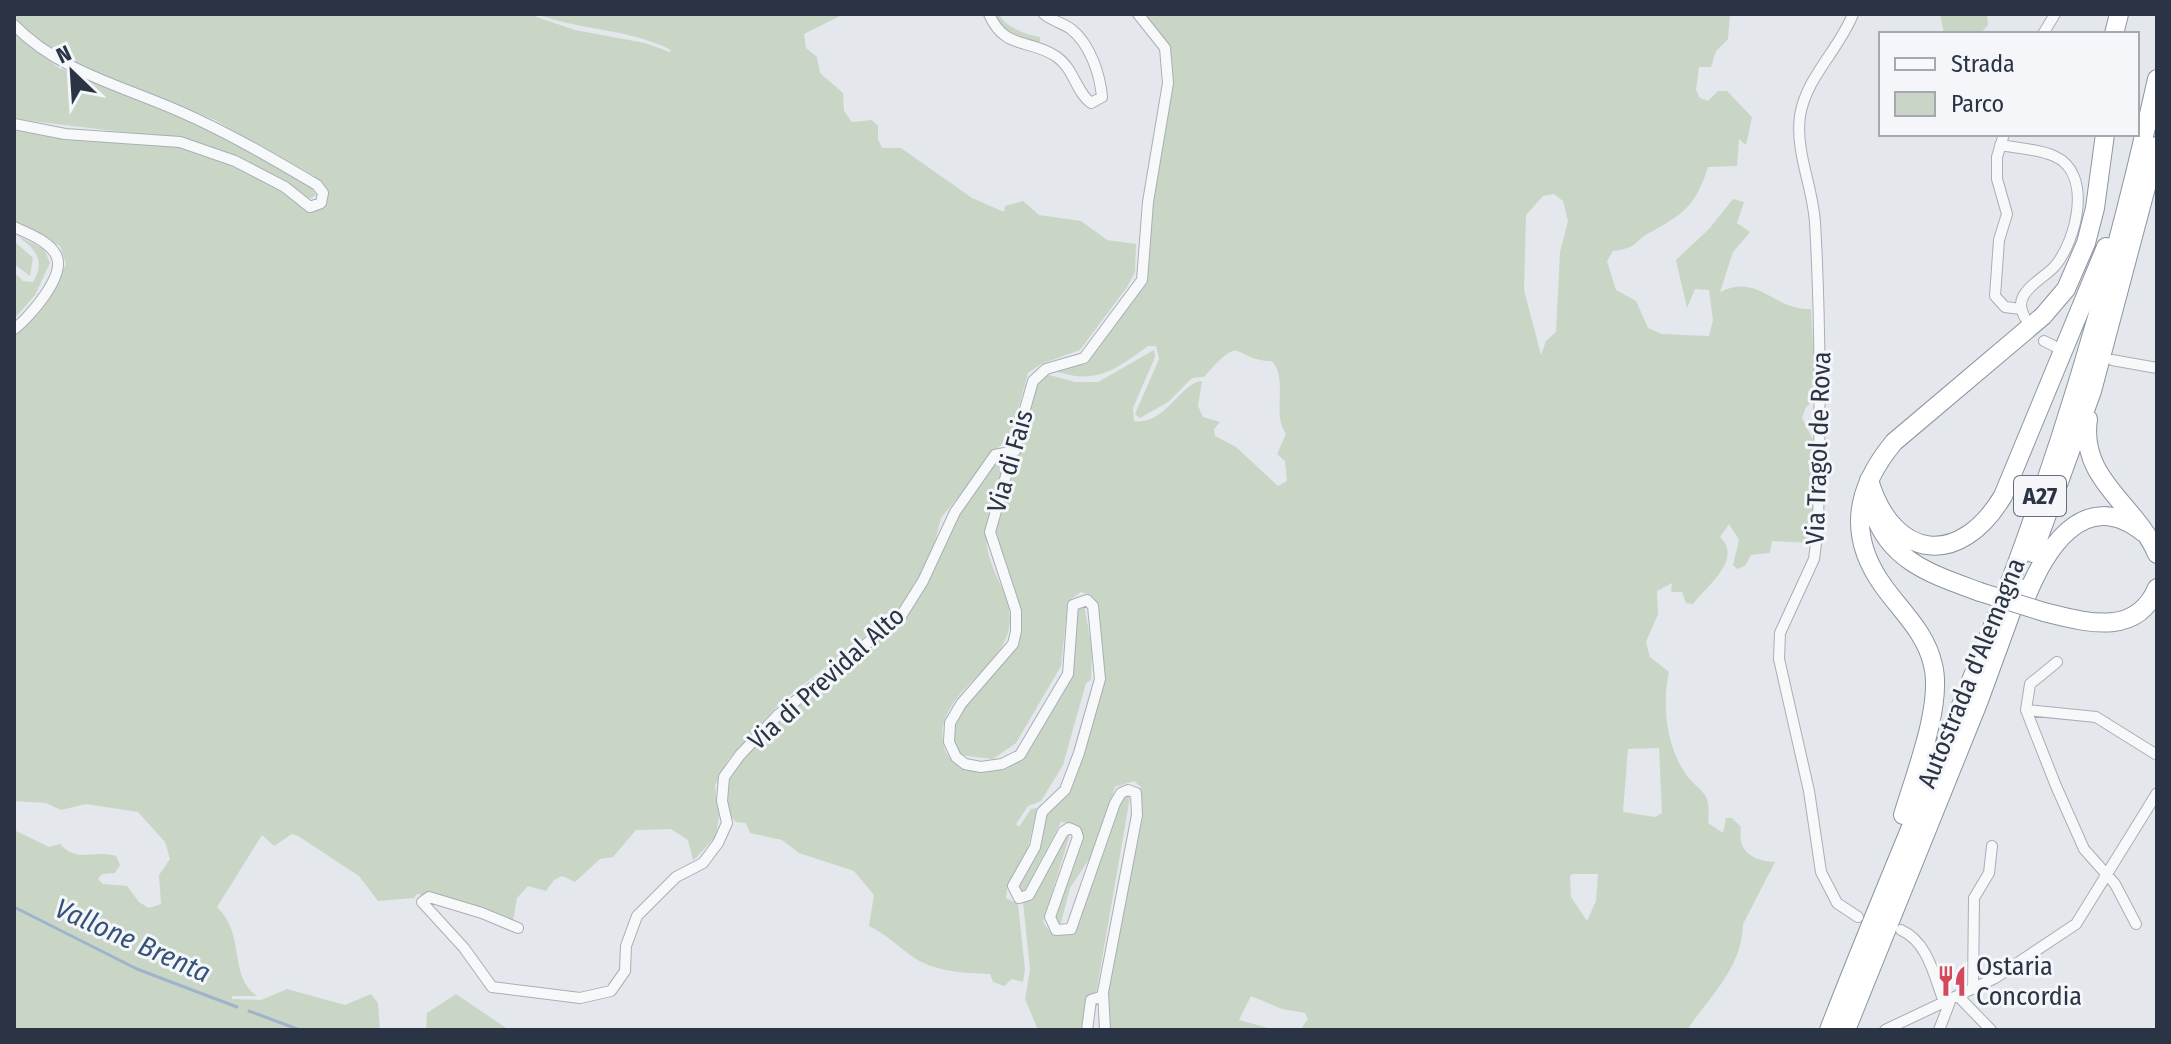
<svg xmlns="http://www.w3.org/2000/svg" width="2171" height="1044" font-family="'Fira Sans Condensed',sans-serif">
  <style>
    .green { fill: #c9d6c5; fill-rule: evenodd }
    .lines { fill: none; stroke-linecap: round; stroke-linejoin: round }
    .stream { stroke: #9fb4cc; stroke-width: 3 }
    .street-casing { stroke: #a9aeb7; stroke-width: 12 }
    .highway-casing { stroke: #8b94a3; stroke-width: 20 }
    .street { stroke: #f7f8fa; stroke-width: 10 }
    .highway { stroke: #fff; stroke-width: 18 }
    .highway-bridge-casing { stroke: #8b94a3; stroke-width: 20; stroke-linecap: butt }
    .highway-bridge { stroke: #fff; stroke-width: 18 }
    .labels { text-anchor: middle; stroke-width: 6; stroke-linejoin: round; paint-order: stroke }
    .shield { fill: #f4f6f9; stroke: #676e7b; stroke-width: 2 }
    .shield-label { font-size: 24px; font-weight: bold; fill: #2b3445 }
    .street-label { font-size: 26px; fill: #2b3445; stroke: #f4f6f9 }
    .poi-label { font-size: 26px; fill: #2b3445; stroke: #f4f6f9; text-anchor: start }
    .water-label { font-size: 28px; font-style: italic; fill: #34527a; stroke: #f4f6f9 }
  </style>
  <rect width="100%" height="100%" fill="#e4e7ec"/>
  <path class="green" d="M 14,14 L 528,14 L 575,30 L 645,43 L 670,52 L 671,50 C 630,29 579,30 536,14 L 844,14 L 804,34 L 806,48 L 817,57 L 820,73 L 843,93 L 844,111 L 852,122 L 872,120 L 878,126 L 878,139 L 882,148 L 901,148 L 972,198 L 1004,212 L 1005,206 L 1023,201 L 1039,215 L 1081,221 L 1107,240 L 1136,244 L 1135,272 L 1127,287 L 1080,350 L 1041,364 L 1028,373 L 1011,435 L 997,449 L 941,518 L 930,560 L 902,608 L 782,701 L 728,760 L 715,786 L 719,816 L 716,836 L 696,858 L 693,860 L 688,840 L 671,829 L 636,830 L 613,857 L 600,859 L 575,882 L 562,876 L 554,880 L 546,891 L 528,886 L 517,898 L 513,921 L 430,896 L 417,894 L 414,898 L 378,901 L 359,876 L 298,836 L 292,834 L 274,846 L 262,835 L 217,907 C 246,934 228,977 257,996 L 232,996 L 232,999 L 261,1000 L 287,989 L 345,1005 L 371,994 L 378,1003 L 380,1030 L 14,1030 L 14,830 L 49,847 L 60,844 C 78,864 94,849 116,856 L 120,865 L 115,873 L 102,874 L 98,879 L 103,884 L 127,886 L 139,902 L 149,908 L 161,904 L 159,875 L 170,859 L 165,842 L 138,812 L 86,804 L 61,810 L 46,803 L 14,801 L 14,333 C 37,313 54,293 66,264 L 60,246 L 14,223 L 14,129 L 175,146 L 218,159 L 275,187 L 305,209 L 327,191 L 314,176 L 215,120 L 64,60 L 14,19 Z
    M 993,14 L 999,14 C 1006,28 1025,34 1040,37 L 1040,45 L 1005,33 Z
    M 1143,14 L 1730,14 L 1728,39 L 1716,51 L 1711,67 L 1699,67 L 1696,90 L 1700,98 L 1708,101 L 1718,91 L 1727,91 L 1752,117 L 1746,145 L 1739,139 L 1737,166 L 1708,167 C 1696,204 1686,213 1651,232 C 1632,242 1641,247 1613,251 L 1607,261 L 1616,290 L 1636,301 L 1648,328 L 1662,334 L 1709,336 L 1713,320 L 1709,290 L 1695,289 L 1687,308 L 1676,260 L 1709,229 L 1733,199 L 1744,202 L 1737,223 L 1750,232 L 1733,252 L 1720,292 C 1759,273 1772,310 1811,309 L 1816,399 L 1806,407 L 1802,418 L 1816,446 L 1811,543 L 1772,541 L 1770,553 L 1751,555 L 1745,566 L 1737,569 L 1733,565 L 1739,540 L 1729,524 L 1720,537 C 1743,559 1708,585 1693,604 L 1686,603 L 1682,592 L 1671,592 L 1672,583 L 1657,591 L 1658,614 L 1646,642 L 1650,657 L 1669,672 C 1662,704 1666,742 1683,770 C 1699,795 1712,787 1708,823 L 1723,833 L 1726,818 L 1732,818 L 1741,827 C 1737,851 1752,861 1775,862 L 1743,924 C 1742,968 1710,996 1687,1030 L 1300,1030 L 1308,1019 L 1305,1013 L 1282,1009 L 1251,996 L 1239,1020 L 1276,1030 L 1100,1030 L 1134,824 L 1141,787 L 1134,781 L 1115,787 L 1094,852 L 1070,888 L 1061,923 L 1052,922 L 1079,827 L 1076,824 L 1061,822 L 1024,892 L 1021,894 L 1016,888 L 1041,822 L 1061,793 L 1098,686 L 1091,595 L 1081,592 L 1068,601 L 1061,666 L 1016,743 L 993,759 L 958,755 L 950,728 L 1017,630 L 994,531 L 1016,461 L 1018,430 L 1042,373 L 1075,382 L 1098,382 L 1154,350 L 1155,357 L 1133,408 L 1134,421 C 1165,426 1181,382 1202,381 L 1198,406 L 1203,417 L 1220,422 L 1214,429 L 1215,436 L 1236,447 L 1278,486 L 1287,481 L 1285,461 L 1277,454 L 1286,434 C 1271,412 1289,381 1272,361 C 1230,360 1245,330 1204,377 L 1192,378 L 1168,402 L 1140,418 L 1135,414 L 1159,359 L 1156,346 L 1148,346 C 1110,374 1094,385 1048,369 L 1084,355 L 1140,280 L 1168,64 ZM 1554,194 L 1563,201 L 1568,221 L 1560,252 L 1556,332 L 1546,341 L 1541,355 L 1524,290 L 1526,215 L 1543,196 ZM 1659,748 L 1662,813 L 1655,817 L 1623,812 L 1628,749 ZM 1573,874 L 1598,874 L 1596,901 L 1587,921 L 1571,897 L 1570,876 Z
    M 1940,14 L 1987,14 L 1988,25 L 1980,34 L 1944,34 Z
    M 14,33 L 59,68 L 191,119 L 309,184 L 316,195 L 307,200 L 182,139 L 14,119 Z
    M 14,234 L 44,249 L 50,263 L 35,295 L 14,319 L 14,272 L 23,281 L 33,282 C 47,259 34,247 14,234 Z
    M 14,241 L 33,258 L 30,276 L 14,264 Z
    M 995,455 L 1006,458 L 1006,462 C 999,487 984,521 987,546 C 990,573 1015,600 1009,628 C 1001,671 936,694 943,742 C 948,782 1004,765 1022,746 L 1066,672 L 1073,609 L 1084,604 L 1092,650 L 1091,680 L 1086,683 L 1063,765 L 1041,801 L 1028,806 L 1016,824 L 1019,827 L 1031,809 L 1037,808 L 1025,860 L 1008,883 L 1006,898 L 1018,904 L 1025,970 L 1023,982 L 1012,979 L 1004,986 L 993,982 L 990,974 C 965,973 938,972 916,959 C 899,948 888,935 869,926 L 874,895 L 854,871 L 799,853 L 782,840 L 750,833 L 746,823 L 736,822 L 723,807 L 724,777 L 750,744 L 907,610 L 937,543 Z
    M 1122,795 L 1130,797 L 1096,994 L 1088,997 L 1084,1030 L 1038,1030 L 1025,999 L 1030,970 L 1023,902 L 1063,835 L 1071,831 L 1043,922 L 1052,934 L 1065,930 L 1077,894 Z
    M 456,994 L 509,1030 L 426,1030 L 427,1013 Z"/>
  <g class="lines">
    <path class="stream" d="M 14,907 L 137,969 L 237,1007
      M 249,1011 L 300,1030"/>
    <defs>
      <path id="street" d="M 989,14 C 1005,51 1030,38 1057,57 C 1074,69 1076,92 1091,103 L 1102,97 C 1100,74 1090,44 1071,29 C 1063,23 1052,21 1044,14
        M 1853,14 C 1839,50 1806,77 1800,116 C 1795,152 1813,187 1815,223 C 1821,325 1820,426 1818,527 L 1814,559 L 1780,633 L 1779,659 L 1809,791 L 1821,872 L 1837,903 L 1858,917
        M 14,25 C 60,72 123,86 181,112 C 229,133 273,159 317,185 L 323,193 L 321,203 L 310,207 L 285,187 L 235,161 L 180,142 L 65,134 L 14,124
        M 2043,34 L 2055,14
        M 2004,134 L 1997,157 L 1997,179 L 2007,214 L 1999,240 L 1995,296 L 2005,307 L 2021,309
        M 2000,145 C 2017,148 2038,149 2054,156 C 2094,173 2076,241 2055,266 C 2046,276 2030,284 2024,295 C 2019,303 2021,310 2025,318
        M 14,227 C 27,233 49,241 56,255 C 67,275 29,318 14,329
        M 2044,341 L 2058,348
        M 2112,360 L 2157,368
        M 2057,662 L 2030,684 L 2026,710 L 2056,786 L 2084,849 L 2115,884 L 2136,924
        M 2026,710 L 2096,717 L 2157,755
        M 518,928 L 482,913 L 429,897 L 422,902 L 464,948 L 492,987 L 580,998 L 611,991 L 625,971 L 626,946 L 637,916 L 676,877 L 703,863 L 718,843 L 727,823 L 722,801 L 724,777 L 740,755 L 778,715 L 901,616 L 923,581 L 955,512 L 995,455 L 1015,451
        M 1901,930 C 1928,942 1934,976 1944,1002
        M 1973,989 L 1974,898 L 1989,873 L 1992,846
        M 1958,996 L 1991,1030
        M 1087,1030 L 1091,1000 L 1103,996
        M 1105,1030 L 1103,992 L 1137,815 L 1136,793 L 1128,790 L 1121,793 L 1115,803 L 1071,929 L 1056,930 L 1050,917 L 1078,837 L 1076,831 L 1069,828 L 1063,832 L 1029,895 L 1019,898 L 1013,886 L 1035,847 L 1042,812 L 1065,790 L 1079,753 L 1100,679 L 1093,606 L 1087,600 L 1073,605 L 1068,674 L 1020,755 L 1002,764 L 981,767 L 965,764 L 956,757 L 949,742 L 950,723 L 961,704 L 1013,644 L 1016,631 L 1016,611 L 990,532 L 1033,381 L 1046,369 L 1084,358 L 1142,280 L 1148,202 L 1168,83 L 1165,48 L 1138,14
        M 1885,1030 L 1995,978 L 2076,924 L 2157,793
        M 1939,1030 L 1951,999"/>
      <path id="highway" d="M 2114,34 L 2119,14
        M 2088,419 C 2079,480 2136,504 2157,554
        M 1869,480 C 1893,561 1960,568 2003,496 L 2106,247
        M 1873,510 C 1889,562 1934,575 1980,592
        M 2033,553 L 2092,391 L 2157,146
        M 2023,605 C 2043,552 2083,484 2144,533
        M 2044,612 C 2085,622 2136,638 2157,588
        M 1903,815 C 1915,775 1943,704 1933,665 C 1926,633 1902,612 1884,587 C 1846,535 1856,488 1894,442 L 2043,316 L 2066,289 L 2086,243 L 2095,208 L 2105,134
        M 1829,1030 C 1888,877 1955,727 2013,574 C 2073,413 2120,247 2157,79
        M 1846,1030 L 1978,703 L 2020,588"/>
    </defs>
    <use href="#street" class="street-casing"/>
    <use href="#highway" class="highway-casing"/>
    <use href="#street" class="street"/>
    <use href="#highway" class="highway"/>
    <defs>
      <path id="highway-bridge" d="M 1980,592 L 2044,612"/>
    </defs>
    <use href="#highway-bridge" class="highway-bridge-casing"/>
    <use href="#highway-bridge" class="highway-bridge"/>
  </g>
  <defs>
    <symbol id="restaurant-bare" viewBox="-9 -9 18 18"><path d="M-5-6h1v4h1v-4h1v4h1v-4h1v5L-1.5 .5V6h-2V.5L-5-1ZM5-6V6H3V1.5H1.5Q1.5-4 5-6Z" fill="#d1495b" stroke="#f4f6f9" stroke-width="2.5" paint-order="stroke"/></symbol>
  </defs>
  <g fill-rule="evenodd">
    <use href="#restaurant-bare" x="1930" y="959" width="44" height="44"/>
  </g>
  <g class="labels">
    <rect class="shield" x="2014" y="476" width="52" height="40" rx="6"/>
    <g class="shield-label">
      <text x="2040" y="504">A27</text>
    </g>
    <g class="street-label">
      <text transform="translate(1818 448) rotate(-88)" y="9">Via Tragol de Rova</text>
      <text transform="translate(1010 461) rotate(-74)" y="9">Via di Fais</text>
      <text transform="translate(1971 673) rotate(-68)" y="9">Autostrada d'Alemagna</text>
      <text transform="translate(826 678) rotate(-42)" y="9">Via di Previdal Alto</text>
    </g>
    <g class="poi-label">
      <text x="1976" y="975">Ostaria<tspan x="1976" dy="30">Concordia</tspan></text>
    </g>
    <g class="water-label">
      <text transform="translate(133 940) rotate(24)" y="10">Vallone Brenta</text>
    </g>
  </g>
  <rect width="2171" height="1044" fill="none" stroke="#2b3445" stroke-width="32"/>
  <rect x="1879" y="32" width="260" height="104" fill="#f4f6f9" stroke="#a4a8b1" stroke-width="2"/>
  <rect x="1895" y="58" width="40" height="12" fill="#f7f8fa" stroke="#a4a8b1" stroke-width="2"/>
  <text x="1951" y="72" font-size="24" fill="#2b3445">Strada</text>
  <rect x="1895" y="92" width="40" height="24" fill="#c9d6c5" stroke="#a4a8b1" stroke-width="2"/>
  <text x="1951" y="112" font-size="24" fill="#2b3445">Parco</text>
  <g transform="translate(72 72) rotate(335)" stroke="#f4f6f9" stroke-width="6" paint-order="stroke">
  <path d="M0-6L14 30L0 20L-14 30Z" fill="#2b3445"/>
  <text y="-12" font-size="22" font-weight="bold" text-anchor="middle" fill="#2b3445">N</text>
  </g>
</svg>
